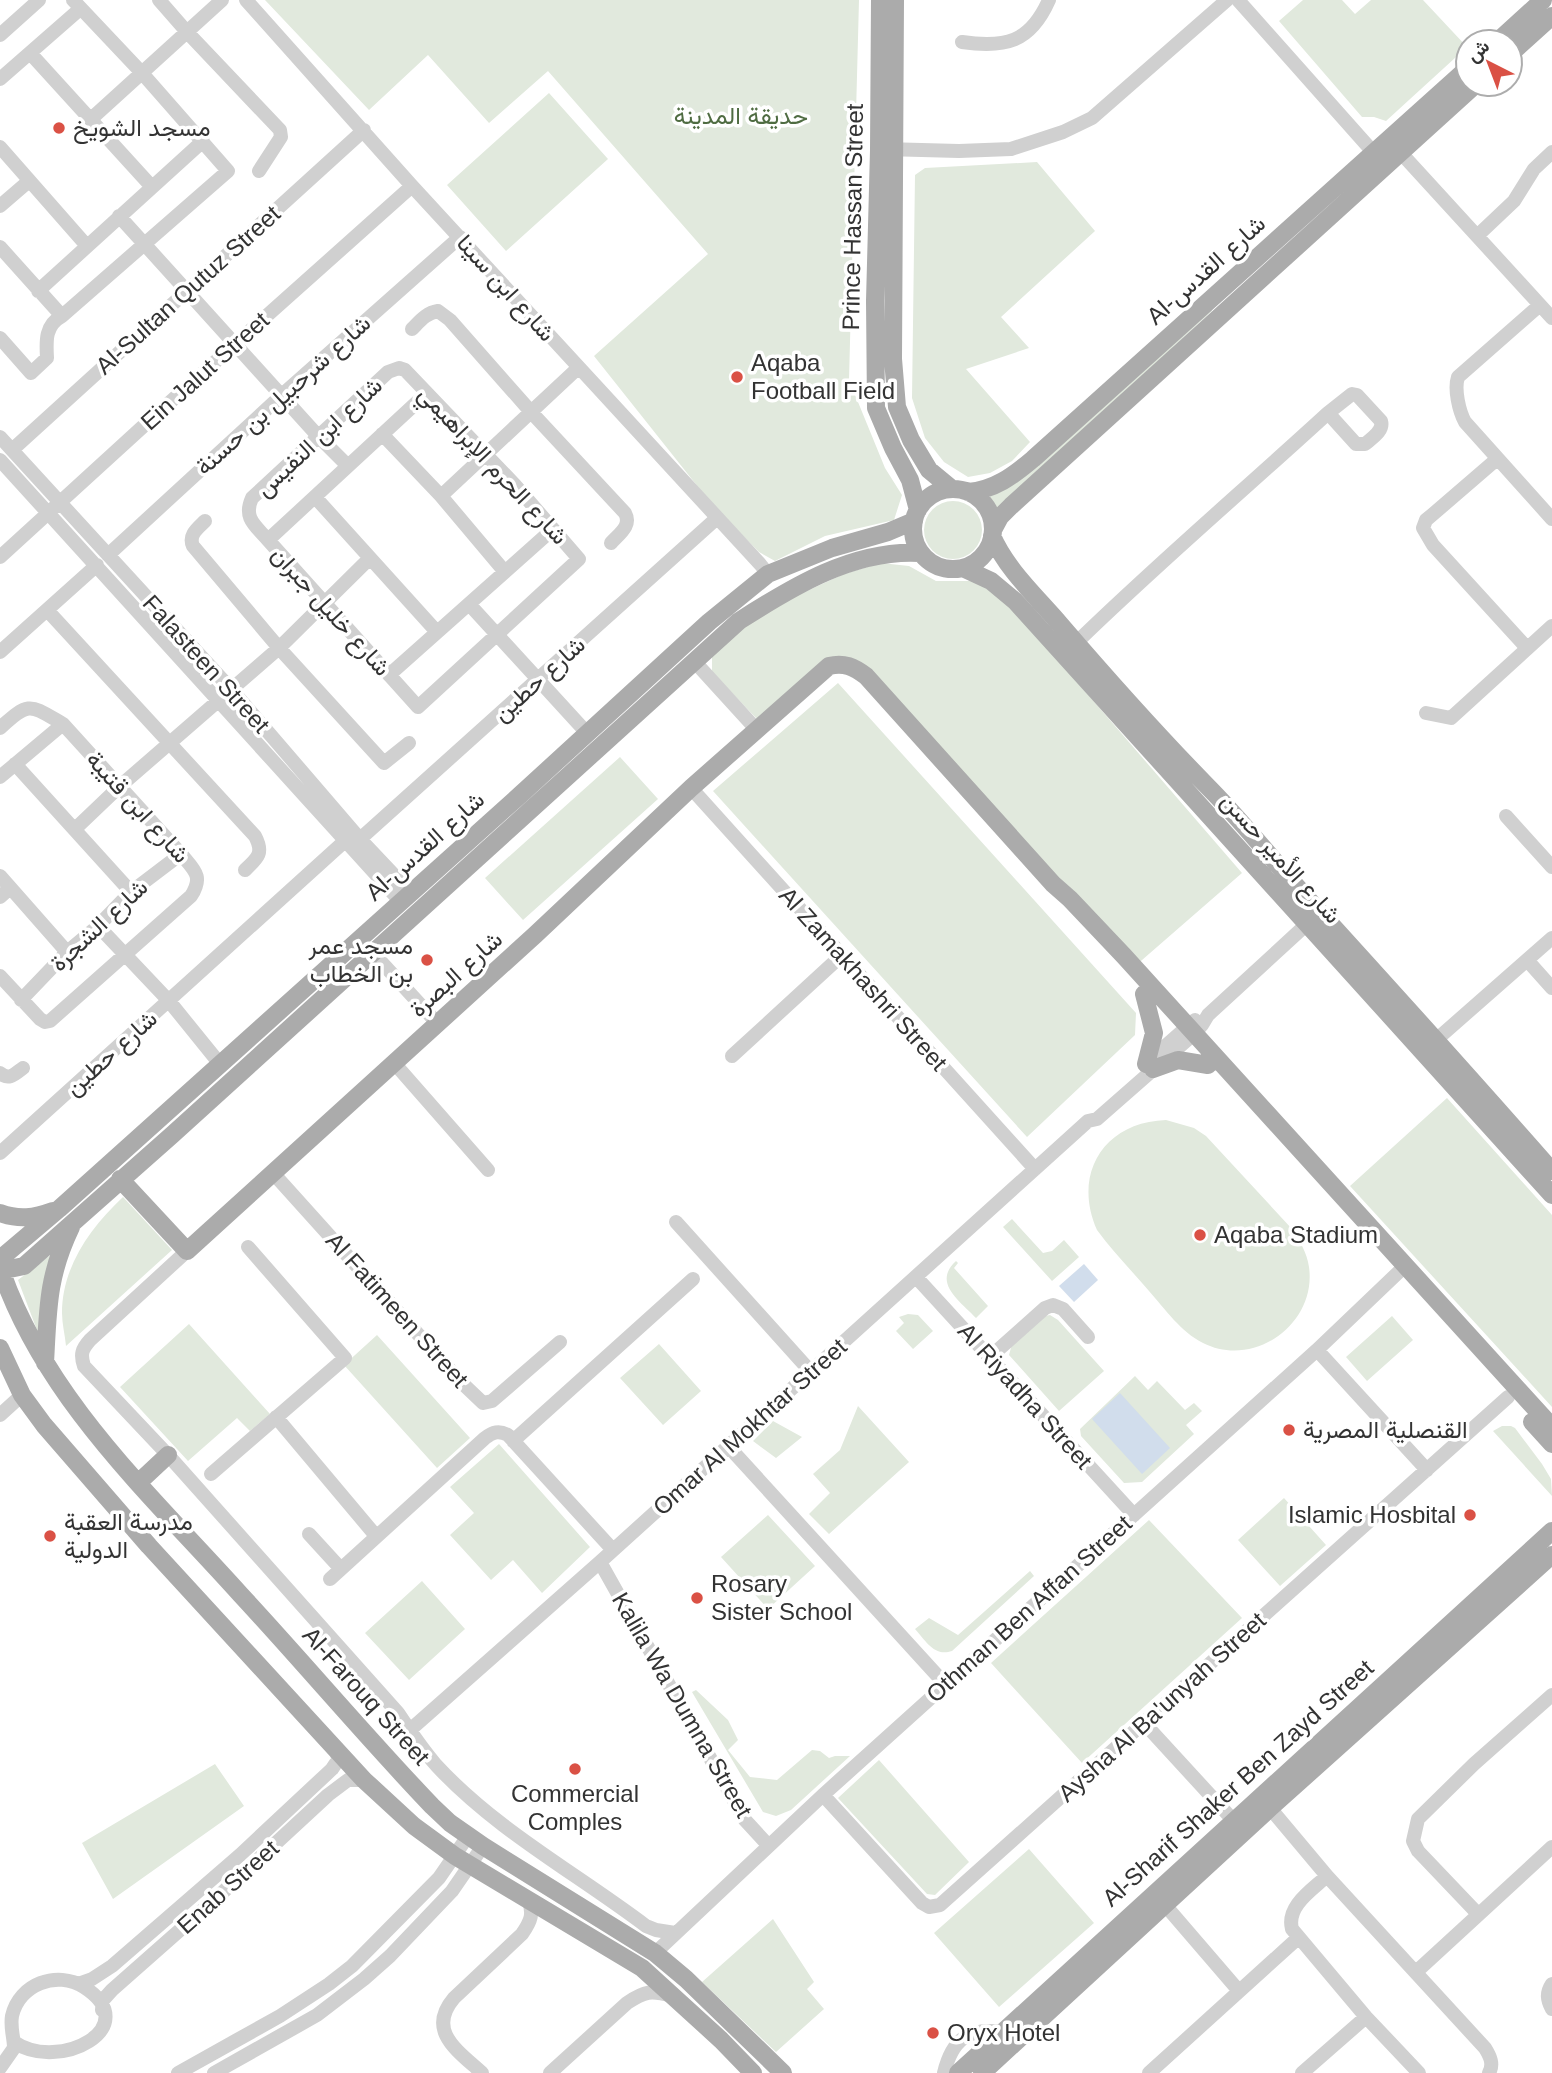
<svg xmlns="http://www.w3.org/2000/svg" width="1552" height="2073" font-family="Arial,Vazirmatn,sans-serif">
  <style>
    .green { fill: #e1e9dd }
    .water { fill: #d1ddec }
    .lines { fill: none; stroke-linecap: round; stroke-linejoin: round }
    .minor { stroke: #d0d0d0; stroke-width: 14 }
    .major { stroke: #ababab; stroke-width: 18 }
    .poi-dot { fill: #da5145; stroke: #fff; stroke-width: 2.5 }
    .labels { text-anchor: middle; stroke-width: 7; stroke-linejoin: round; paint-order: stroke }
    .park-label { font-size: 24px; fill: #4f6c42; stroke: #fff }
    .poi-label { font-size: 24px; fill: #333; stroke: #fff; text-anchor: start }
    .street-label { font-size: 24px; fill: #333; stroke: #fff }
  </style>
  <rect width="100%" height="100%" fill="#fff"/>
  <path class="green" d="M 265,0 L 859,0 L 849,380 L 885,468 L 902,495 L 894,520 L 825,536 L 775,561 L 759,552 L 714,507 L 594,356 L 708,254 L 548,71 L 489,123 L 428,55 L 369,110 Z
    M 1303,0 L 1342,0 L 1355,14 L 1371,0 L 1423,0 L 1467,47 L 1386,121 L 1374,117 L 1362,117 L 1279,21 Z
    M 549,93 L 608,159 L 506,251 L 447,185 Z
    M 1037,162 L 1095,231 L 1001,317 L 1029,348 L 966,369 L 1030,442 L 1012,461 L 990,473 L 968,477 L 944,462 L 925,438 L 912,398 L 915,175 L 925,168 Z
    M 1211,309 L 1212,311 L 1174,346 L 1163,361 L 998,512 L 992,502 L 987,498 L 1011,485 Z
    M924 530a29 29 0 1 1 58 0a29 29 0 1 1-58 0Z
    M 881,563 L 909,566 L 936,581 L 976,581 L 1001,594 L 1242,873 L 1134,967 L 855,664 L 828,663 L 757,719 L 712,672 L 712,657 L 738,632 L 776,605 L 844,574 Z
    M 838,683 L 1136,1013 L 1135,1035 L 1027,1137 L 713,791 Z
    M 620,757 L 658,799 L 523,920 L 485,878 Z
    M 1447,1098 L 1552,1215 L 1552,1407 L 1350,1186 Z
    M 1166,1120 L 1194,1128 L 1206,1136 L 1292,1229 C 1300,1241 1307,1253 1309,1267 C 1317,1324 1254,1369 1203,1343 C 1181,1332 1165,1309 1149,1291 C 1132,1271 1113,1252 1097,1230 C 1072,1174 1104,1122 1166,1120 Z
    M 123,1197 L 172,1250 L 66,1346 C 65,1335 62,1324 62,1313 C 62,1267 90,1228 123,1197 Z
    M 1012,1219 L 1043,1253 L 1052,1251 L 1064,1240 L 1079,1257 L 1052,1281 L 1003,1227 Z
    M 57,1250 L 40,1338 L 18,1280 Z
    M 956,1261 L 958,1263 L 954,1268 L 988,1306 L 976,1318 C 960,1301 932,1283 956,1261 Z
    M 908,1314 L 918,1315 L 933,1331 L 913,1349 L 896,1331 L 904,1323 L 899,1317 Z
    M 1050,1315 L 1058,1320 L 1104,1371 L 1059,1411 L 1009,1355 L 1012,1344 L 1045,1316 Z
    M 1392,1316 L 1413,1340 L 1367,1381 L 1346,1357 Z
    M 189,1324 L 270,1414 L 250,1431 L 237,1418 L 188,1461 L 120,1387 Z
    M 377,1335 L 470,1438 L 437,1468 L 344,1365 Z
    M 659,1344 L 701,1391 L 663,1425 L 620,1378 Z
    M 1135,1376 L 1148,1390 L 1157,1381 L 1185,1410 L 1194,1403 L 1202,1411 L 1186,1425 L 1194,1434 L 1142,1482 L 1124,1483 L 1081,1436 L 1080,1429 Z
    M 858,1406 L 909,1462 L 829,1534 L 809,1514 L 830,1493 L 813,1474 L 840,1450 Z
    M 773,1421 L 802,1437 L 776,1458 L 753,1441 Z
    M 1502,1426 L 1511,1426 L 1515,1428 L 1542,1464 L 1551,1479 L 1552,1496 L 1493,1431 Z
    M 499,1444 L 590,1547 L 542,1593 L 513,1560 L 491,1580 L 450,1535 L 474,1513 L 450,1487 Z
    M 1284,1498 L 1326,1545 L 1280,1586 L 1238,1540 Z
    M 768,1515 L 815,1566 L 768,1609 L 721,1557 Z
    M 1149,1520 L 1242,1618 L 1082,1763 L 991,1663 Z
    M 1030,1571 L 1034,1576 L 952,1651 C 934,1657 926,1641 915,1629 L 929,1618 L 958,1635 Z
    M 422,1581 L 465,1629 L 409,1680 L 365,1633 Z
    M 696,1690 L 728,1720 L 738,1740 L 728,1750 L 750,1777 L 777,1780 L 812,1750 L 820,1751 L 829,1758 L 835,1756 L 850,1756 L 791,1810 L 776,1816 L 763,1812 L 692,1692 Z
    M 879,1760 L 969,1862 L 935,1895 L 927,1894 L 838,1798 Z
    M 215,1764 L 244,1806 L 113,1899 L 82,1843 Z
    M 1029,1849 L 1094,1923 L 999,2007 L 934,1933 Z
    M 773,1919 L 814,1982 L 807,1989 L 824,2009 L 776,2052 L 702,1982 Z"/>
  <path class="water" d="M 1084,1264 L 1098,1280 L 1074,1302 L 1059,1286 Z
    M 1120,1393 L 1170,1448 L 1142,1474 L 1092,1419 Z"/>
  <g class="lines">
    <path class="minor" d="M 159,0 L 187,32 L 280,130 L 281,137 L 259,171
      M 246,0 L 412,186 L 760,564 L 768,574
      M 1238,0 L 1374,153
      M 0,35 L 39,0
      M 962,42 C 1005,48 1030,43 1049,0
      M 30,53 L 152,187
      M 0,79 L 80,9
      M 91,119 L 222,0
      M 0,147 L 87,246
      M 884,149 L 959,151 L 1011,149 L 1063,132 L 1092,118 L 1227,0
      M 1401,153 L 1552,318
      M 0,206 L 29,181
      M 119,216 L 318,436 L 348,466
      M 1477,236 L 1514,201 L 1534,169 L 1552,152
      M 0,247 L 62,316
      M 38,291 L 203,141
      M 1540,305 L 1458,377 C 1454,389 1459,411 1465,422 L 1552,519
      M 412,329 C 420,321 426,313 438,311 L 450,320 L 532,413 L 625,513 C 632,526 619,534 611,543
      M 0,338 L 31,373 L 47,358 C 46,341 45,325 62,316 L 228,171 L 142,73 L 73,0
      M 399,368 L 405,370 L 515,485 L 579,559 L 418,707 L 268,540 C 255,525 243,518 252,498 L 388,372 Z
      M 382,434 L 441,496 L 505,572
      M 0,437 L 231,689 L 360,839 L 411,893
      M 12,450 L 364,130
      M 1497,459 L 1432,515 L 1426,520 L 1423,528 L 1433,545 L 1527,648
      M 0,460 L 401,902
      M 441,496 L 578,368
      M 315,497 L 437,632
      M 205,521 C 198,528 188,535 193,546 L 279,648 L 384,763 L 409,743
      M 268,540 L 427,393
      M 108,555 L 282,395 L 460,237
      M 0,557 L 149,421 L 412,186
      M 469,604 L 587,733
      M 47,610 L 255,836 C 264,853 258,858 245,870
      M 1076,643 C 1157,564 1244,490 1328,413 L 1352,394 L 1357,395 L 1381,421 C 1384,431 1372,438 1365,444 L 1356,444 L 1328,413
      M 0,652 L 97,565
      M 694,661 L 756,729
      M 389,675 L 553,529
      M 1426,713 L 1451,718 L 1552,626
      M 0,728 C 30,701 29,704 63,724 L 181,854 C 194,870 204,876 191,896 L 50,1021 L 45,1022 L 40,1019 L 0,976
      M 15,764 L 131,892
      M 0,777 L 63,724
      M 691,788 L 1035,1169
      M 1506,816 L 1552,867
      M 75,829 L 119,787 L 279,648 L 370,558
      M 360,839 L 717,518
      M 0,876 L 67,952
      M 0,897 L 10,888
      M 98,926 L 169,1001 L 220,1064
      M 373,953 L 438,1024
      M 1527,960 L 1552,988
      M 21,1000 L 67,952 L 98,926 L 131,892 L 181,854
      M 1436,1040 L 1552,938
      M 732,1056 L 841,956
      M 395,1064 L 488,1170
      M 1145,1064 L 1195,1020
      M 0,1073 C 9,1081 15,1074 23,1068
      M 0,1153 L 346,840
      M 273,1173 L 462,1383 L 483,1403 L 492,1401 L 560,1342
      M 676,1222 L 811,1372
      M 187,1251 L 90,1340 C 82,1349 80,1354 84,1366 L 168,1455 L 398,1713 C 410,1731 422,1749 436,1765 C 496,1830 576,1873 646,1926 L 656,1930 L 675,1933
      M 916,1277 L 1134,1515
      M 1317,1350 L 1427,1470
      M 990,1357 L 1045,1308 L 1053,1305 L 1063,1309 L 1088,1337
      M 0,1415 L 22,1395
      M 276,1417 L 376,1536
      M 513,1441 L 693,1279
      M 728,1446 L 945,1684
      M 211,1474 L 345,1358 L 248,1247
      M 309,1534 L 341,1569
      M 600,1562 L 745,1820 L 768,1845
      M 330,1579 L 485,1438 C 493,1432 499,1430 508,1435 L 613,1550
      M 1144,1723 L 1233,1820
      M 410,1730 L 600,1562 L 1088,1121 L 1097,1119 L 1195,1033 L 1202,1025 L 1208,1015 L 1307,924
      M 823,1795 L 922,1903 L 929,1907 L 940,1905 L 1508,1397
      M 1270,1808 L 1327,1876 L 1485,2048 C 1490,2056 1494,2064 1489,2073
      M 1327,1876 C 1312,1890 1286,1906 1292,1929 L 1366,2017 L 1419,2073
      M 1165,1905 L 1239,1991
      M 1478,1914 L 1418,1851 L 1413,1841 L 1418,1819 L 1474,1764 L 1552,1695
      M 655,1953 L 823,1795 L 1317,1350 L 1405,1266
      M 1416,1972 L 1552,1847
      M 78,1984 L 92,1979 L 112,1966 L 240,1855 L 332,1769 L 338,1760 L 337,1750
      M 1552,1984 C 1546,1993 1547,2000 1552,2009
      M 102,2010 L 103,2000 L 112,1990 L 223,1892 L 328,1795 L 348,1780 L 364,1780
      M 0,2068 L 14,2048 C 14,2037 10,2028 12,2016 C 19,1984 57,1970 84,1987 C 146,2027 59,2073 14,2042
      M 178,2073 L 280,2016 L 329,1984 L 352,1966 L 439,1878 L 468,1836
      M 214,2073 L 317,2015 L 364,1979 L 390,1956 L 452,1891 L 483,1846
      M 482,2073 C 458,2051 426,2031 454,1998 L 522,1934 C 531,1921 534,1914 528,1899
      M 550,2073 L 627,2003 C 645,1991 651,1990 672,1996
      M 944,2073 C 952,2040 968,2027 1002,2032
      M 1149,2073 L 1298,1938
      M 1302,2073 L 1366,2017"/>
    <path class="major" d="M 880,0 L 879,150 L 875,301 L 876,408 L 893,448 L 910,480 L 918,510
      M 895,0 L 893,359 L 897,407 L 911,440 L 929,470 L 952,489
      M 1497,42 L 1543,0
      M 1510,54 L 1552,16
      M913 529a40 40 0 1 1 80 0a40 40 0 1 1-80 0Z
      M 968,492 C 994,490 1013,476 1033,459 L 1468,68
      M 993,530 L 1000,517 L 1011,506 L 1476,84
      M 992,536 C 1007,570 1036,596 1060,624 C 1109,681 1160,738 1213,792 C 1246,826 1276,864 1308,899 C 1390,989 1471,1079 1552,1171
      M 963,568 L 991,581 L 1015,601 L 1552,1195
      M 1144,994 L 1154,1033 L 1146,1064
      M 1153,1069 L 1178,1060 L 1208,1065
      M 120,1179 L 187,1251 L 535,935 L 691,788 L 829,666 C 844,662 854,667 866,676 L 1053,884 L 1070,899 L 1124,956 L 1552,1427
      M 0,1213 C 19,1220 34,1218 53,1211
      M 0,1259 L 59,1209 L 520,795 L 709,622 L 768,574 L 832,548 L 888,532 L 914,521
      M 0,1267 C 44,1398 150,1494 240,1594 C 305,1664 366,1737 432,1806 L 450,1823 L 483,1846 L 655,1953 L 686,1979 L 783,2073
      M 0,1271 L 24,1266 L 172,1135 L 739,621 C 792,587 854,549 920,553
      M 0,1348 L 22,1395 L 44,1425 L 149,1546 L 364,1780 L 414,1826 L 455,1856 L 642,1968 L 721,2040 L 753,2073
      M 45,1363 C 48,1310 47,1277 71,1227
      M 1532,1422 L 1552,1444
      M 138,1483 L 168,1455
      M 958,2073 L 1552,1531
      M 982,2073 L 1270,1808 L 1552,1555"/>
  </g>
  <g class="poi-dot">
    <circle cx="59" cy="128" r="7"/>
    <circle cx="737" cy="377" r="7"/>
    <circle cx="427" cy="960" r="7"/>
    <circle cx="1200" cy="1235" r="7"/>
    <circle cx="1289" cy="1430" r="7"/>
    <circle cx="1470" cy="1515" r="7"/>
    <circle cx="50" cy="1536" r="7"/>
    <circle cx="697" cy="1598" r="7"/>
    <circle cx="575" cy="1769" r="7"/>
    <circle cx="933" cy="2033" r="7"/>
  </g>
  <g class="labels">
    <g class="park-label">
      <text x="741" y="124">حديقة المدينة</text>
    </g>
    <g class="poi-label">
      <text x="73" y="136">مسجد الشويخ</text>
      <text x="751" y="371">Aqaba<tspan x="751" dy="28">Football Field</tspan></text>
      <text x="413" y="954" text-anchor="end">مسجد عمر<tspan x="413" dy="28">بن الخطاب</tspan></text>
      <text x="1214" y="1243">Aqaba Stadium</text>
      <text x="1303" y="1438">القنصلية المصرية</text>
      <text x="1456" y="1523" text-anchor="end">Islamic Hosbital</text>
      <text x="64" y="1530">مدرسة العقبة<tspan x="64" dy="28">الدولية</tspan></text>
      <text x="711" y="1592">Rosary<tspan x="711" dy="28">Sister School</tspan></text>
      <text x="575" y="1802" text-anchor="middle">Commercial<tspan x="575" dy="28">Comples</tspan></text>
      <text x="947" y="2041">Oryx Hotel</text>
    </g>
    <g class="street-label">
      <text transform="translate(853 217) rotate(-89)" y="8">Prince Hassan Street</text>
      <text transform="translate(1206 270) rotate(-42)" y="8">Al-شارع القدس</text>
      <text transform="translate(506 288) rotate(48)" y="8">شارع ابن سينا</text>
      <text transform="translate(188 290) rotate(-42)" y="8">Al-Sultan Qutuz Street</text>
      <text transform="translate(205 371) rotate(-42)" y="8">Ein Jalut Street</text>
      <text transform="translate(283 395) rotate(-42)" y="8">شارع شرحبيل بن حسنة</text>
      <text transform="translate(319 437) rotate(-43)" y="8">شارع ابن النفيس</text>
      <text transform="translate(493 465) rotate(47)" y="8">شارع الحرم الإبراهيمي</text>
      <text transform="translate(331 611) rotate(48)" y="8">شارع خليل جبران</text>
      <text transform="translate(206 664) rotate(48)" y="8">Falasteen Street</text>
      <text transform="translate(539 679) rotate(-42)" y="8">شارع حطين</text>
      <text transform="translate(138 807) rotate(48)" y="8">شارع ابن قتيبة</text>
      <text transform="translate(425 846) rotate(-42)" y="8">Al-شارع القدس</text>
      <text transform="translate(1281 858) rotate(48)" y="8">شارع الأمير حسن</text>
      <text transform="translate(99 925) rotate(-43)" y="8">شارع الشجرة</text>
      <text transform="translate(456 974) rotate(-42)" y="8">شارع البصرة</text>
      <text transform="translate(863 979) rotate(48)" y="8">Al Zamakhashri Street</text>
      <text transform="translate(111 1053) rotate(-42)" y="8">شارع حطين</text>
      <text transform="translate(397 1310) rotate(48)" y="8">Al Fatimeen Street</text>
      <text transform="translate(1025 1396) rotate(48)" y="8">Al Riyadha Street</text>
      <text transform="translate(750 1427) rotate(-42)" y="8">Omar Al Mokhtar Street</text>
      <text transform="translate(1029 1609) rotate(-42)" y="8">Othman Ben Affan Street</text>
      <text transform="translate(366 1696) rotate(48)" y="8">Al-Farouq Street</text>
      <text transform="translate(682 1705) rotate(60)" y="8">Kalila Wa Dumna Street</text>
      <text transform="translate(1162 1707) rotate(-42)" y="8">Aysha Al Ba'unyah Street</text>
      <text transform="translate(1238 1783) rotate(-42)" y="8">Al-Sharif Shaker Ben Zayd Street</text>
      <text transform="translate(228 1887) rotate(-42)" y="8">Enab Street</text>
    </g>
  </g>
  <g transform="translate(1489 63) rotate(318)"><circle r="33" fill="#ffffff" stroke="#adadad" stroke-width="2"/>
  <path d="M0-5L12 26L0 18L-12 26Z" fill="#da5145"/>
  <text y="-10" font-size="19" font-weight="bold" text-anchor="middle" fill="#333333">ش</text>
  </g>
</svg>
